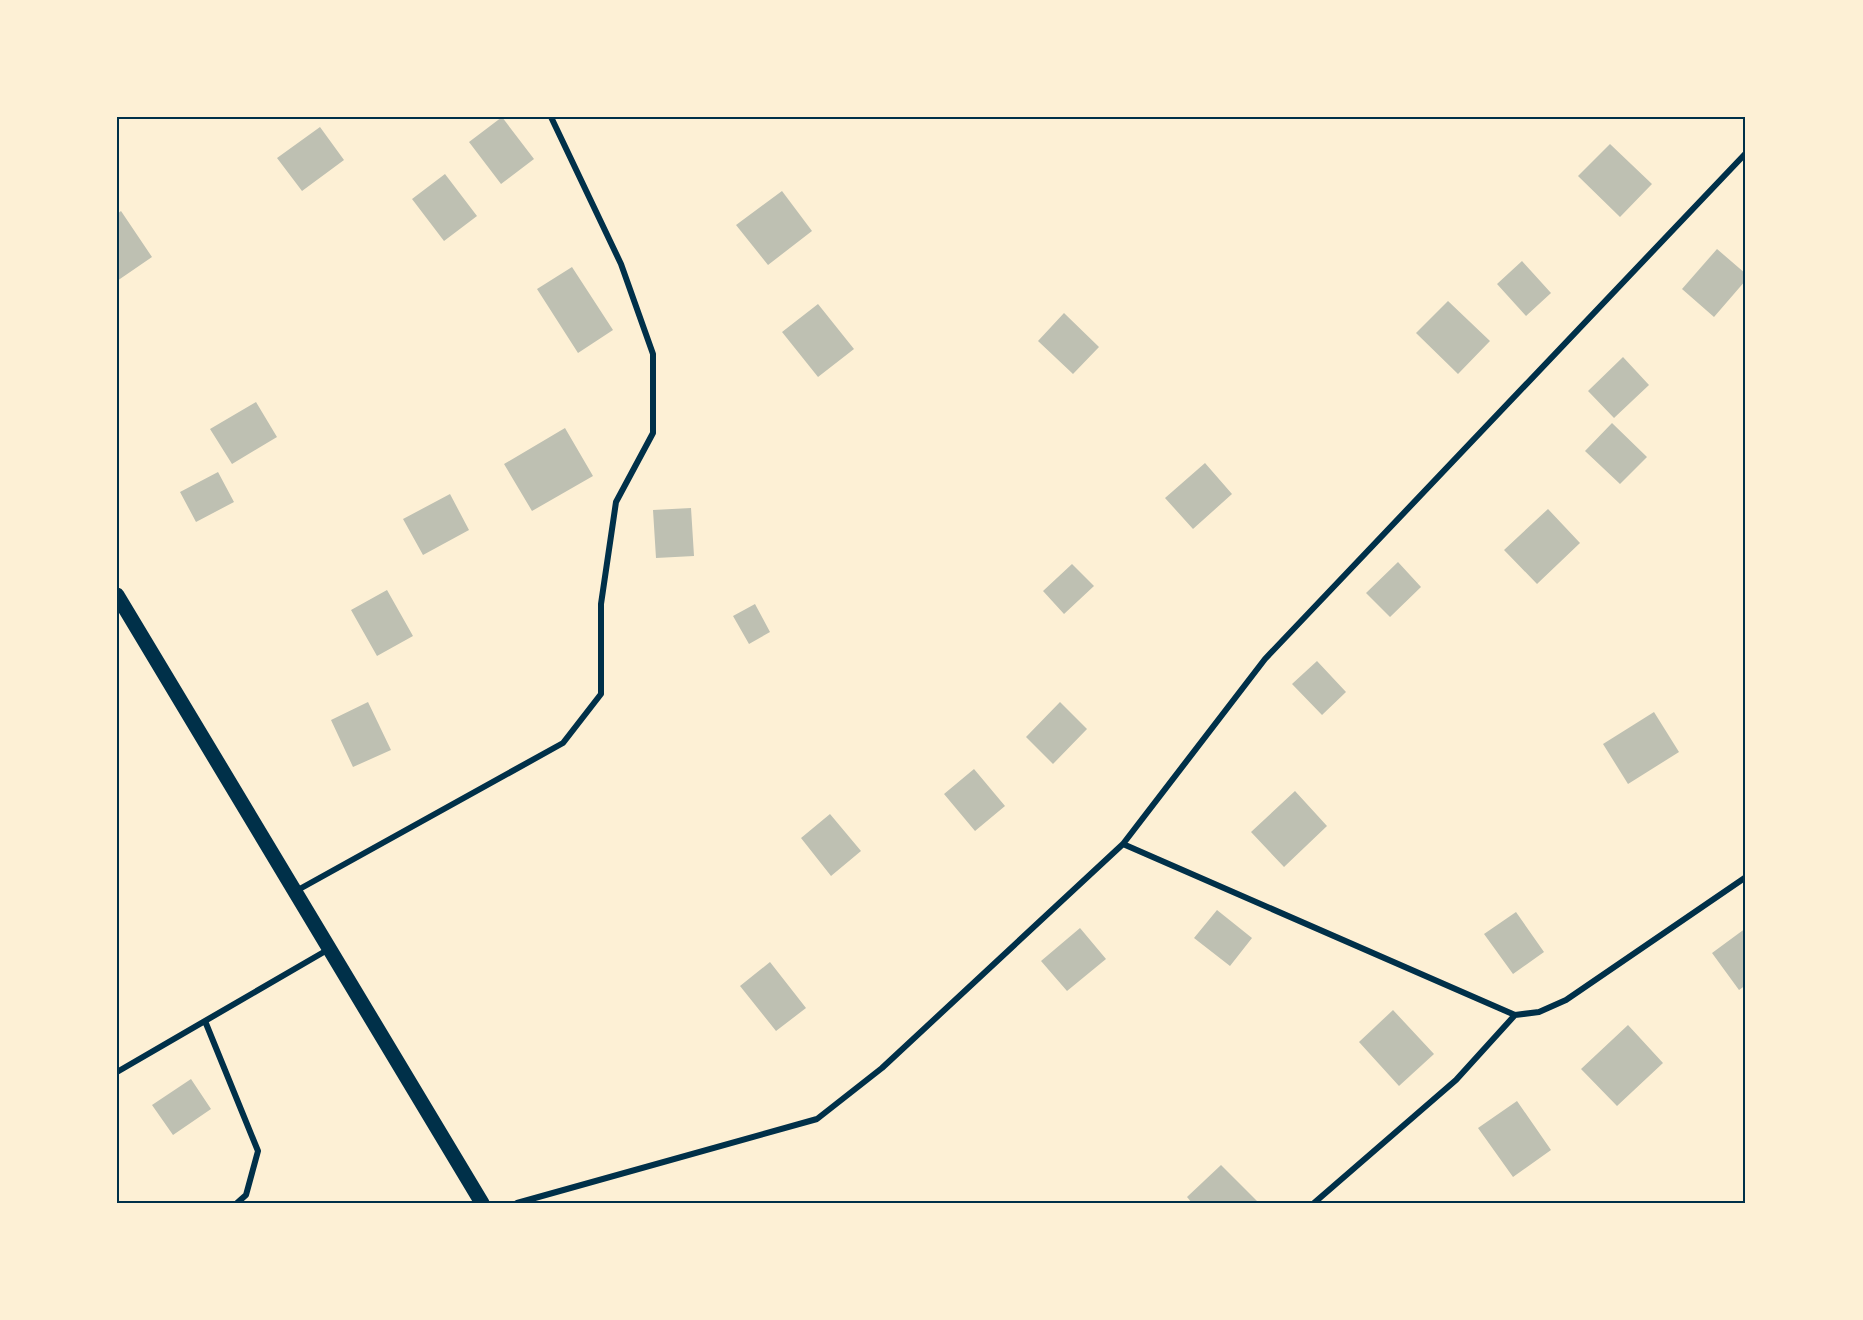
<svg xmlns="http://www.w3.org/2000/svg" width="1863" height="1320" font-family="Raleway,sans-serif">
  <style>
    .building { fill: #bec0b2 }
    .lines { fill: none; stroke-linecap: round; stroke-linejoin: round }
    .minor { stroke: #003049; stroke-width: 6 }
    .primary { stroke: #003049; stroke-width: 15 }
    .neatline { fill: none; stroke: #003049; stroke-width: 2 }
  </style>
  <rect width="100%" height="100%" fill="#fdf0d5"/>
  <path class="building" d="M 502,117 L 534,159 L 501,184 L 469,142 Z
    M 320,127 L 344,160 L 302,191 L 277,158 Z
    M 1610,144 L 1652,184 L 1620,217 L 1578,176 Z
    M 445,174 L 477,216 L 444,241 L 412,199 Z
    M 782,191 L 812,231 L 768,265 L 736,225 Z
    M 121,211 L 152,257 L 117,281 L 117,214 Z
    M 1717,249 L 1746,274 L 1746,280 L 1714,317 L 1682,289 Z
    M 1522,261 L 1551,293 L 1526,316 L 1497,284 Z
    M 572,267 L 613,330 L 578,353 L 537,289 Z
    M 1448,301 L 1490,341 L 1458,374 L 1416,333 Z
    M 818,304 L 854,349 L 818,377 L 782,332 Z
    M 1064,313 L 1099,347 L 1073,374 L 1038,341 Z
    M 1623,357 L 1649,385 L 1614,418 L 1588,391 Z
    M 256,402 L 277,437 L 232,464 L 210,429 Z
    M 1612,423 L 1647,457 L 1620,484 L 1585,451 Z
    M 565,428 L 593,476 L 532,511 L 504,464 Z
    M 1205,463 L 1232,494 L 1193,529 L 1165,498 Z
    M 218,472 L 234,502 L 196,522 L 180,492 Z
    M 450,494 L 469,530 L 423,555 L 403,519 Z
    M 691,508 L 694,556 L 656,558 L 653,510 Z
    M 1548,509 L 1580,543 L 1537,584 L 1504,550 Z
    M 1398,562 L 1421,587 L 1390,617 L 1366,593 Z
    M 1072,564 L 1094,586 L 1064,614 L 1043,591 Z
    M 387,590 L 413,636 L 377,656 L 351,610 Z
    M 755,604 L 770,632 L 749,644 L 733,616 Z
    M 1317,661 L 1346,692 L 1322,715 L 1292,684 Z
    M 368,702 L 391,750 L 353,767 L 331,720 Z
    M 1060,702 L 1087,729 L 1053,764 L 1026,737 Z
    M 1654,712 L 1679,752 L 1628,784 L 1603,744 Z
    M 974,769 L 1005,806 L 975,831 L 944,794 Z
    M 1295,791 L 1327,826 L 1284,867 L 1251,832 Z
    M 830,814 L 861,851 L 831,876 L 801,838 Z
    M 1217,910 L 1252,938 L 1230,966 L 1194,938 Z
    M 1516,912 L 1544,952 L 1513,974 L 1484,934 Z
    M 1080,928 L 1106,959 L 1067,991 L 1041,961 Z
    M 1746,928 L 1746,985 L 1739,990 L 1712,953 Z
    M 770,962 L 806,1008 L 776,1031 L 740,986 Z
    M 1393,1010 L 1434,1054 L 1399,1086 L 1359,1042 Z
    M 1628,1025 L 1663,1063 L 1617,1106 L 1581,1069 Z
    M 191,1079 L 211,1109 L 173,1135 L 152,1105 Z
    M 1517,1101 L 1551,1150 L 1513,1177 L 1478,1128 Z
    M 1221,1165 L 1259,1203 L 1192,1203 L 1187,1197 Z"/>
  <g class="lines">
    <path class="minor" d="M 1123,844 L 1515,1015
      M 296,891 L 563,743 L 601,694 L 601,604 L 616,502 L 653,433 L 653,354 L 621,264 L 551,117
      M 205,1021 L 258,1151 L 246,1195 L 237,1203
      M 117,1072 L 329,949
      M 517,1203 L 817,1119 L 882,1068 L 1123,844 L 1265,659 L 1746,153
      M 1314,1203 L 1456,1080 L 1515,1015 L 1539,1012 L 1566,1000 L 1746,877"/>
    <path class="primary" d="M 117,595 L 482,1203"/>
  </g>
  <rect width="1863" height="1320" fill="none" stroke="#fdf0d5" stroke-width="237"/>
  <rect x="118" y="118" width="1626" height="1084" class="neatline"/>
</svg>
